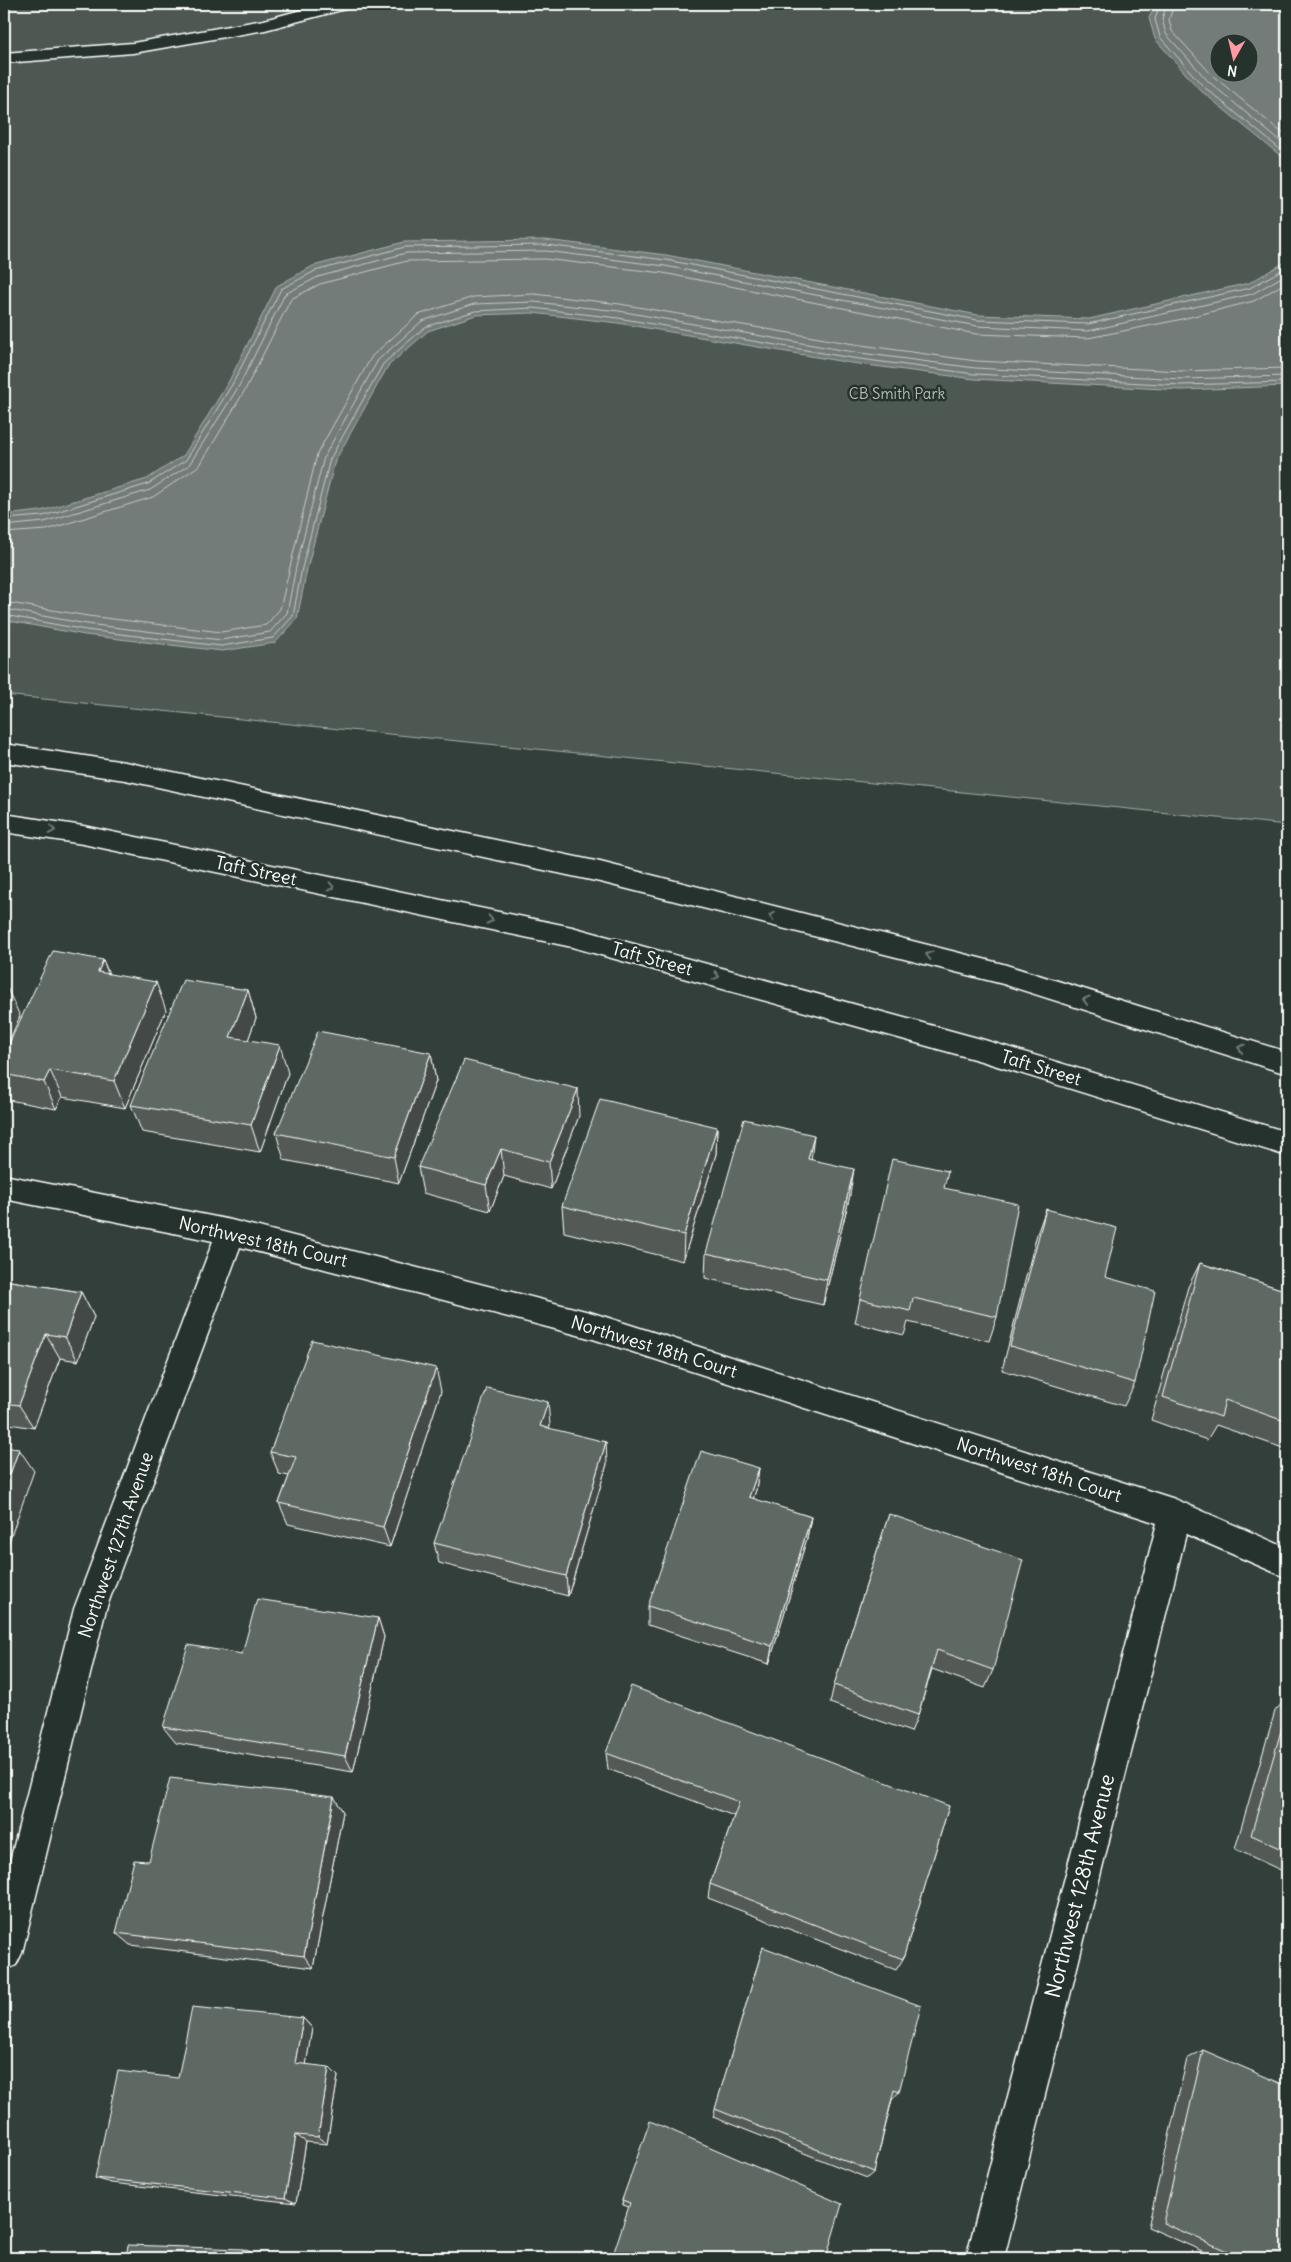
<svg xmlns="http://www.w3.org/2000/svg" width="1291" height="2262" font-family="Delius,sans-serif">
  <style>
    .green { fill: #4d5853; stroke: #a6aca9; fill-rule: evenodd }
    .water { fill: #737b78; stroke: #abb0ae; fill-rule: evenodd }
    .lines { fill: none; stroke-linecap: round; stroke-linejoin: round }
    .shore { stroke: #c7cac9; stroke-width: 1 }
    .service-casing { stroke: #fff; stroke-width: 3 }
    .minor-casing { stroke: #fff; stroke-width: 3 }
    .tertiary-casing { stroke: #fff; stroke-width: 3 }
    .service { fill: #26332d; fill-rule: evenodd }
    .minor { fill: #26332d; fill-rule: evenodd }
    .tertiary { fill: #26332d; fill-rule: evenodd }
    .wall { fill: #525a56; stroke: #fff }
    .shaded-wall { fill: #424a46; stroke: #fff }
    .building { fill: #5f6964; stroke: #fff }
    .oneway { stroke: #727a76 }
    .labels { text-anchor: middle; stroke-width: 5; stroke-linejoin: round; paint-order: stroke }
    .far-park-label { font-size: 15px; fill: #b8bcba; stroke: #26332d }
    .street-label { font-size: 18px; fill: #fff; stroke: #26332d }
    .near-street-label { font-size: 21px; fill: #fff; stroke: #26332d }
  </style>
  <rect width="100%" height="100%" fill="#333f3a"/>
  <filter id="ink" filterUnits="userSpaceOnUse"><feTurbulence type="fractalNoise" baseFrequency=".02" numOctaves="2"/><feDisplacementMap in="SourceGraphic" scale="10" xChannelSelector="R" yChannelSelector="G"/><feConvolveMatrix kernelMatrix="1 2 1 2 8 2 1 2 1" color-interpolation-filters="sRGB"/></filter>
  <g filter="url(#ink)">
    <path class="green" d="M 4,4 L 1287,4 L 1287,825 L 4,695 ZM 1218,42 L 1248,42 L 1248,72 L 1218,72 Z"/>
    <path class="water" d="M 1156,4 L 1287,4 L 1287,161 L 1200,90 L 1155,39 L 1149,18 ZM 1218,42 L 1248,42 L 1248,72 L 1218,72 Z
      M 546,240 L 666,255 L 978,315 L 1089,319 L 1249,283 L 1287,261 L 1287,386 L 1182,390 L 974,379 L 851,363 L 618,323 L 533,313 L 476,315 L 428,331 L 388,366 L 335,461 L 307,569 L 297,619 L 275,643 L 222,651 L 85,635 L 4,620 L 4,515 L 41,511 L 147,479 L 184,455 L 229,381 L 277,286 L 313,266 L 404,242 Z"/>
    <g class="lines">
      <path class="shore" d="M 1160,4 L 1155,19 L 1160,37 L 1203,86 L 1287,155
        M 1167,4 L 1162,19 L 1166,34 L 1208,81 L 1287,147
        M 1174,4 L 1169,20 L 1172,31 L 1213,76 L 1287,137
        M 4,519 L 43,516 L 148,484 L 186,460 L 233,383 L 281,289 L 315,271 L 405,247 L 546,245 L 666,260 L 977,320 L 1088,324 L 1250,288 L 1287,267
        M 4,526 L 44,522 L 150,490 L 189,465 L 239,386 L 285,294 L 318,277 L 406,253 L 546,251 L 665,266 L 977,326 L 1088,331 L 1252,294 L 1287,274
        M 4,533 L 46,530 L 153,497 L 200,465 L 245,390 L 291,299 L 320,284 L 407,261 L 545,259 L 663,273 L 976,334 L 1088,338 L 1178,320 L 1254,301 L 1287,282
        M 4,602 L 88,616 L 221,632 L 266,625 L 280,609 L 317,454 L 372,356 L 418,315 L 473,297 L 534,294 L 620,304 L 854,344 L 976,361 L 1182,371 L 1287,368
        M 4,609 L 87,624 L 221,640 L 270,632 L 287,613 L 296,567 L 324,457 L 378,360 L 422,321 L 474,304 L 534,302 L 619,311 L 853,352 L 975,368 L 1182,379 L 1287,376
        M 4,615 L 86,630 L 221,646 L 273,638 L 293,616 L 302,568 L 330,459 L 383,364 L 425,327 L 475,311 L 533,308 L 618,318 L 852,358 L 975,374 L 1181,385 L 1287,382"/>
      <defs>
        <path id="service" d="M 324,4 L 352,4 L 349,8 L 265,30 L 133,53 L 4,63 L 4,53 L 133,43 L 264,20 Z"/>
        <path id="minor" d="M 4,1175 L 231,1220 L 593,1313 L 1175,1499 L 1287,1548 L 1287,1578 L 1186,1534 L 1004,2258 L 966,2258 L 1157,1523 L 593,1339 L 240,1247 L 106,1609 L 22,1953 L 16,1965 L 4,1971 L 4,1885 L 74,1609 L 213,1241 L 4,1199 Z"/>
        <path id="tertiary" d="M 4,744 L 125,762 L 600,862 L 1003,964 L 1287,1052 L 1287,1074 L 1003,984 L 600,882 L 125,780 L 4,762 Z
          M 4,814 L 83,826 L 572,927 L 981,1039 L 1287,1132 L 1287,1156 L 981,1061 L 572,947 L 83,844 L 4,832 Z"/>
      </defs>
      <use href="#service" class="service-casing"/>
      <use href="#minor" class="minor-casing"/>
      <use href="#tertiary" class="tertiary-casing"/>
      <use href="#service" class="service"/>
      <use href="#minor" class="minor"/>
      <use href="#tertiary" class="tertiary"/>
    </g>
    <path class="wall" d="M 103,960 L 109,974 L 166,1010 L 125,1108 L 62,1097 L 56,1109 L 9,1100 L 4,1091 L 4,1054 Z
      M 248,990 L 256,1018 L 248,1040 L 288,1073 L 260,1152 L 142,1132 L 131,1105 Z
      M 431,1053 L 436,1081 L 399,1183 L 284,1160 L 276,1133 Z
      M 579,1116 L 551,1189 L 504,1176 L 490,1211 L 423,1193 L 418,1167 Z
      M 717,1127 L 716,1154 L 683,1261 L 564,1232 L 562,1206 Z
      M 811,1159 L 850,1195 L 823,1305 L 705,1278 L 706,1253 Z
      M 944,1188 L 997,1317 L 989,1341 L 908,1322 L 904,1335 L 855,1323 L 860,1299 Z
      M 1046,1209 L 1105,1277 L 1135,1383 L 1124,1406 L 1002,1370 L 1037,1234 Z
      M 1200,1263 L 1287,1291 L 1287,1443 L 1283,1448 L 1216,1425 L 1207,1440 L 1151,1420 L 1188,1287 Z
      M 4,1280 L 81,1292 L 94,1317 L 78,1361 L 60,1358 L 34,1428 L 4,1423 Z
      M 441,1391 L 390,1547 L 288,1524 L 279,1503 L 289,1476 L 279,1474 L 270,1452 Z
      M 550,1425 L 549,1428 L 607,1464 L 568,1596 L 439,1563 L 434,1543 Z
      M 759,1468 L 756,1490 L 753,1499 L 811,1517 L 807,1538 L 769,1664 L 648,1625 L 648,1606 Z
      M 889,1514 L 993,1670 L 985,1688 L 932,1669 L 918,1715 L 911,1732 L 830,1703 L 834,1685 Z
      M 378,1618 L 384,1637 L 353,1772 L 176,1743 L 163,1727 L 242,1654 Z
      M 1287,1698 L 1287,1873 L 1235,1849 L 1275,1711 Z
      M 606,1753 L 949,1806 L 903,1959 L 896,1970 L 708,1898 L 710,1884 L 734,1816 L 608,1769 Z
      M 334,1797 L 343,1812 L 313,1968 L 130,1945 L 116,1933 L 149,1861 Z
      M 763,1947 L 899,2092 L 892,2100 L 874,2172 L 867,2178 L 713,2117 Z
      M 303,2018 L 312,2028 L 306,2064 L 338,2076 L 327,2144 L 306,2142 L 296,2203 L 111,2183 L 95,2178 L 178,2078 Z
      M 1203,2050 L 1287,2258 L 1218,2258 L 1148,2227 L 1187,2059 Z
      M 622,2200 L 826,2258 L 629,2207 L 623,2205 Z"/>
    <path class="shaded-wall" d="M 103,960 L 114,988 L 98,972 Z
      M 156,982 L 166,1010 L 125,1108 L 114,1081 Z
      M 7,988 L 20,1016 L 4,1053 L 4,995 Z
      M 248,990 L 256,1018 L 239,1065 L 230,1037 Z
      M 280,1045 L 288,1073 L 260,1152 L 251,1125 Z
      M 431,1053 L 436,1081 L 399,1183 L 394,1157 Z
      M 50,1070 L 62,1097 L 56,1109 L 44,1082 Z
      M 578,1089 L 579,1116 L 551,1189 L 549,1162 Z
      M 717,1127 L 716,1154 L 683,1261 L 684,1235 Z
      M 814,1135 L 811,1161 L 808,1159 Z
      M 501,1149 L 504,1176 L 490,1211 L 486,1185 Z
      M 854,1169 L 850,1195 L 823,1305 L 827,1280 Z
      M 81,1292 L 94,1317 L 78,1361 L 65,1337 Z
      M 46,1334 L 60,1358 L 34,1428 L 19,1405 Z
      M 436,1368 L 441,1391 L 390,1547 L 383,1527 Z
      M 548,1402 L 550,1425 L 543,1448 L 540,1426 Z
      M 606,1442 L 607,1464 L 568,1596 L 566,1576 Z
      M 19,1449 L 34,1471 L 4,1556 L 4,1491 Z
      M 759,1468 L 756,1490 L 747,1519 L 749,1497 Z
      M 811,1517 L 807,1538 L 769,1664 L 772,1646 Z
      M 378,1618 L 384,1637 L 353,1772 L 345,1756 Z
      M 334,1797 L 343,1812 L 313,1968 L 304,1956 Z
      M 303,2018 L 312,2028 L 305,2072 L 295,2063 Z
      M 329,2067 L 338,2076 L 327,2144 L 318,2137 Z
      M 296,2135 L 306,2142 L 296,2203 L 285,2198 Z
      M 243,2249 L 251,2252 L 250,2258 L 242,2258 Z"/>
    <path class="building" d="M 53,951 L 103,960 L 98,972 L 156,982 L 114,1081 L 50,1070 L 44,1082 L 4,1074 L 4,1054 Z
      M 183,980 L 248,990 L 230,1037 L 280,1045 L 251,1125 L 131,1105 Z
      M 4,987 L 7,988 L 4,995 Z
      M 318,1031 L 431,1053 L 394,1157 L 276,1133 Z
      M 464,1060 L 578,1089 L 549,1162 L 501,1149 L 486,1185 L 418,1167 Z
      M 600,1099 L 717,1127 L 684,1235 L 562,1206 Z
      M 744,1119 L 814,1135 L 808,1159 L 854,1169 L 827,1280 L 706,1253 Z
      M 892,1159 L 948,1171 L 944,1188 L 1018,1204 L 997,1317 L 913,1298 L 910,1311 L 860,1299 Z
      M 1046,1209 L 1117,1228 L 1105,1277 L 1155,1291 L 1135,1383 L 1010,1346 Z
      M 1200,1263 L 1287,1291 L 1287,1422 L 1225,1400 L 1221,1417 L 1163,1397 Z
      M 4,1280 L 81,1292 L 65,1337 L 46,1334 L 19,1405 L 4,1403 Z
      M 312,1340 L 436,1368 L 383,1527 L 279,1503 L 296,1457 L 270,1452 Z
      M 487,1388 L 548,1402 L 540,1426 L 606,1442 L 566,1576 L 434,1543 Z
      M 4,1447 L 19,1449 L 4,1491 Z
      M 701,1451 L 759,1468 L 749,1497 L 811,1517 L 772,1646 L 648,1606 Z
      M 889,1514 L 1023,1560 L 993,1670 L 937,1650 L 918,1715 L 834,1685 Z
      M 257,1599 L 378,1618 L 345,1756 L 163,1727 L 188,1645 L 242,1654 Z
      M 631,1686 L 949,1806 L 903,1959 L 710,1884 L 739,1802 L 606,1753 Z
      M 1287,1710 L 1287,1851 L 1251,1835 Z
      M 170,1778 L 334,1797 L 304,1956 L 116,1933 L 134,1860 L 149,1861 Z
      M 763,1947 L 921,2006 L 899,2092 L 894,2090 L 874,2172 L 715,2109 Z
      M 192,2007 L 303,2018 L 295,2063 L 329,2067 L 318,2137 L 296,2135 L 285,2198 L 95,2178 L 118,2071 L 178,2078 Z
      M 1203,2050 L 1287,2086 L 1287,2258 L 1243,2258 L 1163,2223 Z
      M 650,2121 L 842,2204 L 826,2258 L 612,2258 L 630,2203 L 622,2200 Z
      M 128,2245 L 243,2249 L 242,2258 L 126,2258 Z"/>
    <defs><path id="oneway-chevron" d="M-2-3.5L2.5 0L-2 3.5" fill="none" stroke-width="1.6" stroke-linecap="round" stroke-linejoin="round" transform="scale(1.25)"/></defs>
    <g class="oneway">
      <use href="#oneway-chevron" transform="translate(52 830) rotate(9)"/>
      <use href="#oneway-chevron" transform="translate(331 887) rotate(12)"/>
      <use href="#oneway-chevron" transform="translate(772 916) rotate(-166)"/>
      <use href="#oneway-chevron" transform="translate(490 920) rotate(12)"/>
      <use href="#oneway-chevron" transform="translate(929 955) rotate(-166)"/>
      <use href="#oneway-chevron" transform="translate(716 976) rotate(15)"/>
      <use href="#oneway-chevron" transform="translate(1086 1000) rotate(-163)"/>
      <use href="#oneway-chevron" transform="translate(1241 1048) rotate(-163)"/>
    </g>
  </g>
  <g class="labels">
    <g class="far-park-label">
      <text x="897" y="399">CB Smith Park</text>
    </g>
    <g class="street-label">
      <text transform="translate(256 871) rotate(12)" y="6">Taft Street</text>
      <text transform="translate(652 959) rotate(15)" y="6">Taft Street</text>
      <text transform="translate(1041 1068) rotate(17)" y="6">Taft Street</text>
      <text transform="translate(263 1242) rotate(13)" y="6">Northwest 18th Court</text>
      <text transform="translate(654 1347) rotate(17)" y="6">Northwest 18th Court</text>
      <text transform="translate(1039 1470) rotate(18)" y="6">Northwest 18th Court</text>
      <text transform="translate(116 1545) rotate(-71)" y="6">Northwest 127th Avenue</text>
    </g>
    <g class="near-street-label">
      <text transform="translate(1080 1886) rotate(-76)" y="7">Northwest 128th Avenue</text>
    </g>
  </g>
  <rect width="1291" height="2262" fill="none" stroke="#26332d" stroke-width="20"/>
  <rect x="10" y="10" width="1271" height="2242" fill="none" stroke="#fff" stroke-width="2" filter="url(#ink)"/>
  <g transform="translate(1234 58) rotate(188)"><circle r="24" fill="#26332d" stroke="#7d8581"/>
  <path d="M0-4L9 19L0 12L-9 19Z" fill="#ff9aa2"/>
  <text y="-8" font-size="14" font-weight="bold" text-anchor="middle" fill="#ffffff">N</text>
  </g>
</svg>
